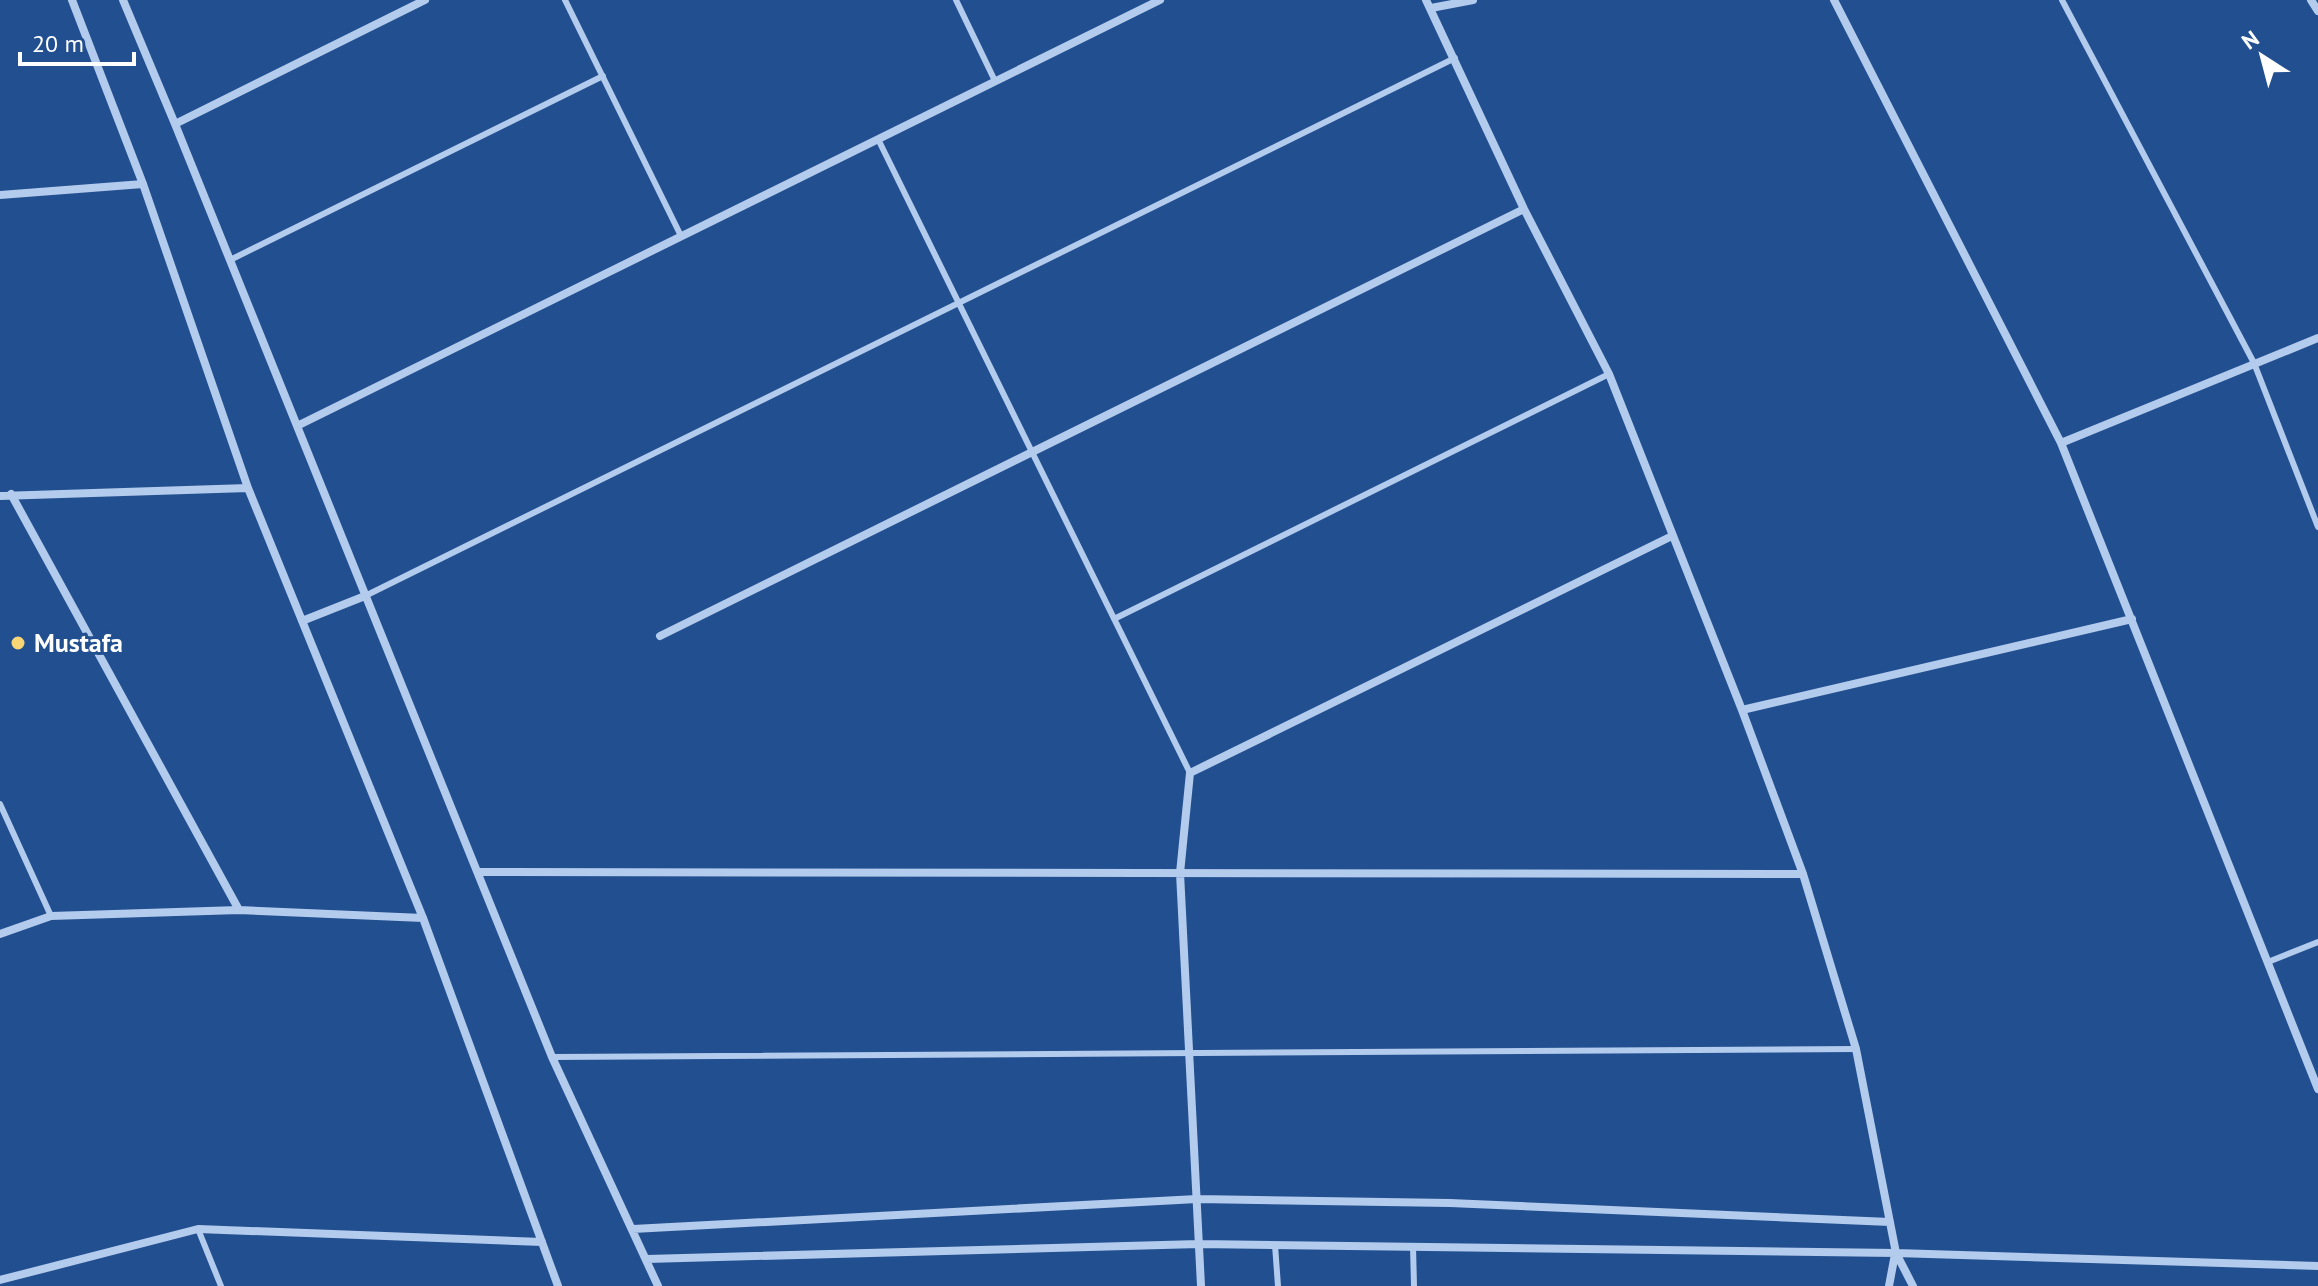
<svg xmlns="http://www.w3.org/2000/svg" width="2318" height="1286" font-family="'PT Sans',sans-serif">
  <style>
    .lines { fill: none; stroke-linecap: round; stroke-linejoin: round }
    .lane { stroke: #b3cbec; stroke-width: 6 }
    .street { stroke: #b3cbec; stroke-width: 8 }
    .poi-dot { fill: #f9d675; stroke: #224f90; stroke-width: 3 }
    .labels { text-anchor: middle; stroke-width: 6; stroke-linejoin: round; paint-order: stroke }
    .poi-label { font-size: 26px; font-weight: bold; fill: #fff; stroke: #224f90; text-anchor: start }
  </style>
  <rect width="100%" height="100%" fill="#224f90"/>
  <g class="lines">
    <path class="lane" d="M 565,0 L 681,236
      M 956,0 L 995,81
      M 2062,0 L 2254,363 L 2318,527
      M 878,139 L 1190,773
      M 230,260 L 603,76
      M 365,596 L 1455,58
      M 1114,619 L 1609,374
      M 0,804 L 51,916
      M 2268,962 L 2318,942
      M 552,1057 L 1856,1049
      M 198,1229 L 221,1286
      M 1275,1245 L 1278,1286
      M 1413,1246 L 1414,1286"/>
    <path class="street" d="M 72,0 L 143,184 L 248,488 L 423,918 L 558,1286
      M 123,0 L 175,124 L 552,1057 L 658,1286
      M 1426,0 L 1524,209 L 1609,374 L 1742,710 L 1803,874 L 1856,1049 L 1896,1253 L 1913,1286
      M 1834,0 L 2061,443 L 2318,1089
      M 2311,0 L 2318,11
      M 1431,8 L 1473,0
      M 175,124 L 425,0
      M 0,195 L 143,184
      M 297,426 L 1160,0
      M 2061,443 L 2318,338
      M 11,494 L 239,910
      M 0,496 L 248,488
      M 302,621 L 365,596
      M 660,636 L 1524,209
      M 1742,710 L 2132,619
      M 479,872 L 1803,874
      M 0,934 L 51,916 L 239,910 L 423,918
      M 633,1229 L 1197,1199 L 1450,1203 L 1890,1222
      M 647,1259 L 1199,1244 L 1896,1253 L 2318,1266
      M 0,1280 L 198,1229 L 542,1242
      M 1201,1286 L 1180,873 L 1190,773 L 1672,536
      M 1889,1286 L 1895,1254"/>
  </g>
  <circle class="poi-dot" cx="18" cy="643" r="8"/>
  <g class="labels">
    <g class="poi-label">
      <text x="34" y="652">Mustafa</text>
    </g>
  </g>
  <g transform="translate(2262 56) rotate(324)" stroke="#224f90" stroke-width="6" paint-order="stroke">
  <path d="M0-6L14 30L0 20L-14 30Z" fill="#ffffff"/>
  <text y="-12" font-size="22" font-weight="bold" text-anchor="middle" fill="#ffffff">N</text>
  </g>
  <path d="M20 52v12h114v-12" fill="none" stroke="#ffffff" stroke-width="4"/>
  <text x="32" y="52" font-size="24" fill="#ffffff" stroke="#224f90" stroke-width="6" paint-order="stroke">20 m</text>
</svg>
